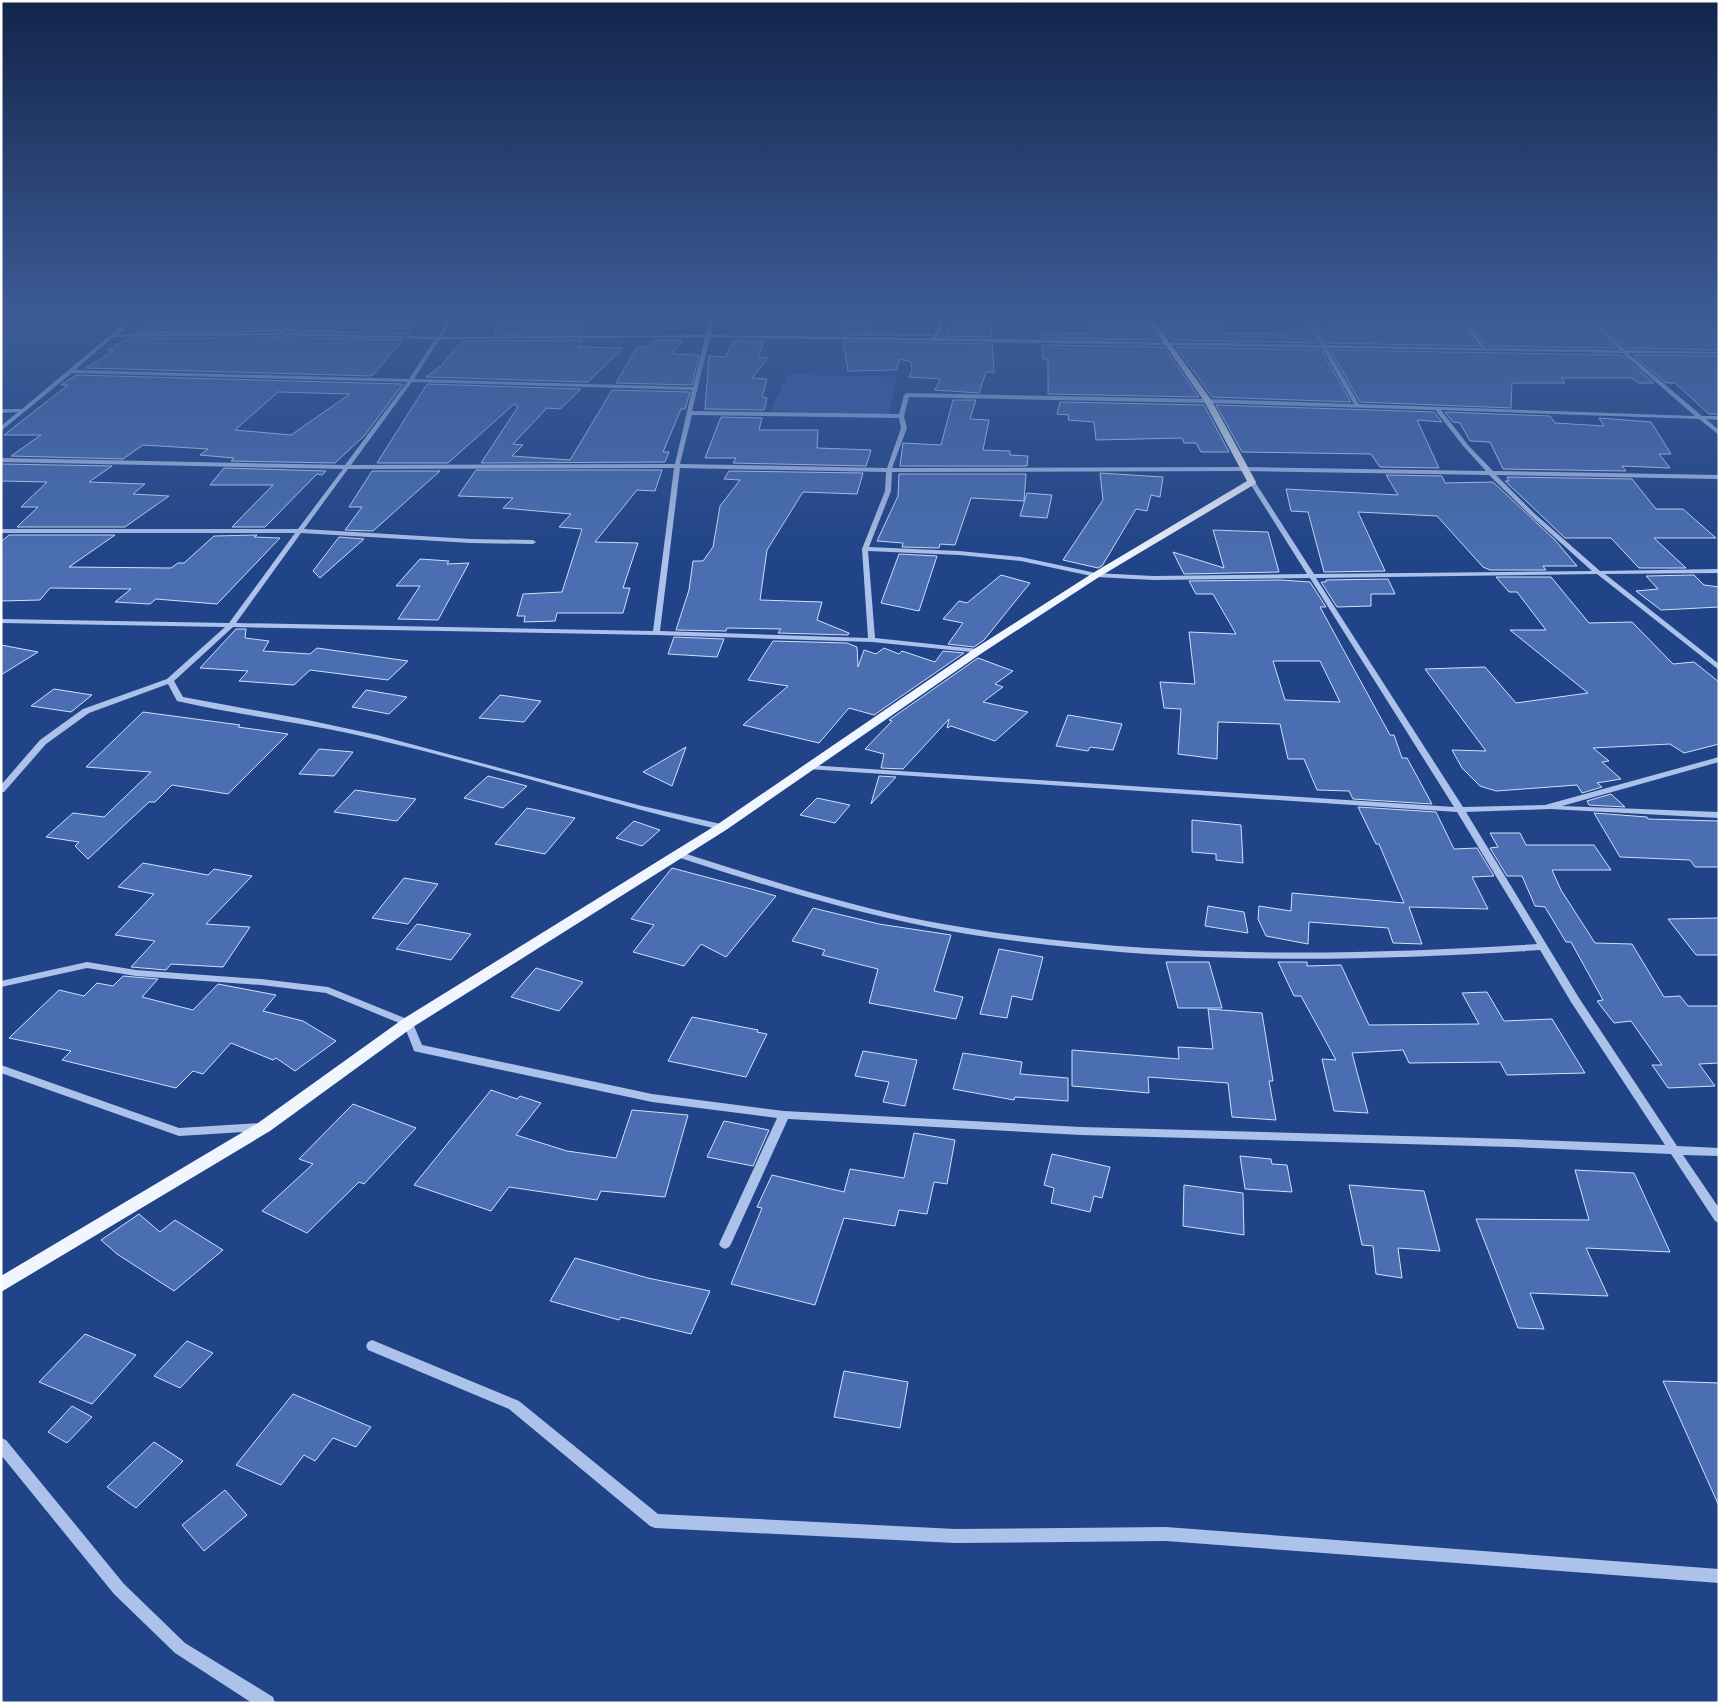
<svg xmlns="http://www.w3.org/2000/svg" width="1720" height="1704" font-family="Mulish,sans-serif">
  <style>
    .green { fill: #355da6 }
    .building { fill: #4a6eb1; stroke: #d1dff8; fill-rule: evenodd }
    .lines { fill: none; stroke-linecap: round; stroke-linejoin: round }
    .minor { fill: #adc2ea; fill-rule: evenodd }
    .major { fill: #f1f5fe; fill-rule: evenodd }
  </style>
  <rect width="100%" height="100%" fill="#214488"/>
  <path class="green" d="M 788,374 L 897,377 L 889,415 L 770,411 Z"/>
  <path class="building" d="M 151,322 L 289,322 L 277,331 L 134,333 Z
    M 299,322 L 390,323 L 419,322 L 408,334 L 289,331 Z
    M 498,322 L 584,322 L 584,334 L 495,335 Z
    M 839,322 L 874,322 L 867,333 L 932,335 L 842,335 Z
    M 1089,322 L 1140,322 L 1141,327 L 1150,327 L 1159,340 L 1041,338 L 1041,332 L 1086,333 L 1090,331 Z
    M 1194,322 L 1217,322 L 1222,333 L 1290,334 L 1287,329 L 1310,329 L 1318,343 L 1171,340 L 1161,328 L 1197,328 Z
    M 1353,322 L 1460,322 L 1477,346 L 1326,343 L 1318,329 L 1336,330 L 1333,325 L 1356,326 Z
    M 1468,322 L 1592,322 L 1615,348 L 1487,346 Z
    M 1602,322 L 1701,322 L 1719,335 L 1719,350 L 1626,348 Z
    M 963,324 L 991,324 L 992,337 L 941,336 L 947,335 L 948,328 L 963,328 Z
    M 279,337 L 403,340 L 372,376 L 86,368 L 113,351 L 108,350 L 126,339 Z
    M 583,340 L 578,347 L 623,348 L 588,382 L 426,377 L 442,365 L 462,341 Z
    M 654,340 L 682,341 L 672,354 L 699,355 L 692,385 L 616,383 L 637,347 L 648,347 Z
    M 733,341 L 764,341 L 758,357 L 768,358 L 752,378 L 767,379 L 762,397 L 767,398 L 764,410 L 705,409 L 709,356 L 726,357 Z
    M 843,341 L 992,344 L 994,372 L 986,372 L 979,393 L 935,390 L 940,379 L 909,377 L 912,370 L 911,362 L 900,359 L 896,370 L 848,371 Z
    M 1042,345 L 1164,347 L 1199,397 L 1048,394 L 1048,359 L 1043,359 Z
    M 1176,347 L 1321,350 L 1351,402 L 1212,397 Z
    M 1330,350 L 1621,355 L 1654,383 L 1638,383 L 1632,378 L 1561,378 L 1565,383 L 1512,383 L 1511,408 L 1360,402 Z
    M 1633,355 L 1719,356 L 1719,414 L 1709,414 L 1675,383 L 1666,383 Z
    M 76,375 L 366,383 L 403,384 L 365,435 L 335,463 L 231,461 L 234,458 L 200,455 L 208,449 L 143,445 L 123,459 L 11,456 L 41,435 L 4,435 L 68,385 L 61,385 ZM 278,392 L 350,394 L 291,435 L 235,430 Z
    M 427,384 L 581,389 L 560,409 L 547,408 L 513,444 L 523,445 L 512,456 L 570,460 L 612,390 L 690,392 L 685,409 L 681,409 L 663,452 L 669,452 L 665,462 L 481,463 L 518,407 L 514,404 L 448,463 L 377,463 Z
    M 953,400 L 976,400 L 970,419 L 989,420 L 983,450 L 1010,451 L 1010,455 L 1028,456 L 1027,466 L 900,466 L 903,443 L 941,445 Z
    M 1060,402 L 1204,405 L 1229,452 L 1201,452 L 1196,443 L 1184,443 L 1182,438 L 1096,440 L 1094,422 L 1068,420 L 1069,415 L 1057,414 Z
    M 1216,405 L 1434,412 L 1442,422 L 1417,420 L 1439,468 L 1380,467 L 1371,454 L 1242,452 Z
    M 1445,412 L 1550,416 L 1555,423 L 1604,426 L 1599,418 L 1651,422 L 1671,454 L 1659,454 L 1670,468 L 1622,466 L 1626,471 L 1503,469 L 1490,442 L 1470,441 L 1460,423 L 1453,422 Z
    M 721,417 L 762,418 L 759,430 L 818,430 L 817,448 L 871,450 L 866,466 L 733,463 L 736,458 L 705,458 Z
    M 1,464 L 112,466 L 89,482 L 145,484 L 133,494 L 169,496 L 125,527 L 17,527 L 38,507 L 21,507 L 47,482 L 1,481 Z
    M 224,468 L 326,471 L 322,475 L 317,474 L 265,527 L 232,527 L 273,485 L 210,485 Z
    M 476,470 L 662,470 L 655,491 L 637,490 L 595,542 L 638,543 L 623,588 L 630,588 L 623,613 L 557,613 L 555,621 L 524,622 L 525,616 L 517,616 L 523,594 L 562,592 L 582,529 L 559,527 L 571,514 L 503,508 L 513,498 L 458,496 Z
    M 372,471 L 440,471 L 373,531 L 345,530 L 362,507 L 349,507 Z
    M 729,471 L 863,473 L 857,494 L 803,492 L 767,550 L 760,600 L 822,602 L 817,620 L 849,633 L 848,635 L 778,633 L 781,629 L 727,628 L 726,631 L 676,630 L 689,590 L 693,561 L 703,561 L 713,547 L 720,506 L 740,480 L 724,479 Z
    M 1100,473 L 1163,477 L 1160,497 L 1151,495 L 1147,511 L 1136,509 L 1102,566 L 1098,568 L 1063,560 L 1103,500 Z
    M 899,474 L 1026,474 L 1024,501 L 971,498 L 955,545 L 940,544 L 939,548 L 902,547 L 903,543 L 877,541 L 898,496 Z
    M 1386,475 L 1442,476 L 1445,483 L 1493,482 L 1555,540 L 1577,566 L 1543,566 L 1546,570 L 1490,570 L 1483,567 L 1437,516 L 1358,512 L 1385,571 L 1324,572 L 1308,512 L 1291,511 L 1286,489 L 1398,495 Z
    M 1507,477 L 1632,479 L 1656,509 L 1683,509 L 1716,538 L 1654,538 L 1686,568 L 1639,568 L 1611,538 L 1565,538 L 1505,481 L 1509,481 Z
    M 1027,493 L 1052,495 L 1047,518 L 1020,516 Z
    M 1213,530 L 1268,532 L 1279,572 L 1184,574 L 1173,552 L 1224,568 Z
    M 9,535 L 115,535 L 69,567 L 171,568 L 178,563 L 184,563 L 214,536 L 257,535 L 254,537 L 280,538 L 217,604 L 156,599 L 150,604 L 115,602 L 131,589 L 50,588 L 40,600 L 1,601 L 1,542 Z
    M 339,537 L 364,539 L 320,578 L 313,571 Z
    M 899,554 L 937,556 L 919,611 L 881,603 Z
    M 420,559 L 449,561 L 447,564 L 469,563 L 438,620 L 398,619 L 420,586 L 396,586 Z
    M 1001,575 L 1030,583 L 984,640 L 974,647 L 948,644 L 963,623 L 943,619 L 959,601 L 967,603 Z
    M 1694,575 L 1704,585 L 1719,587 L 1719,607 L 1661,610 L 1636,591 L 1658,589 L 1646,576 Z
    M 1496,577 L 1551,577 L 1589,623 L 1632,622 L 1673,664 L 1694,662 L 1719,682 L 1719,744 L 1684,753 L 1670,744 L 1593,748 L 1609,761 L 1602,762 L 1621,779 L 1597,783 L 1602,787 L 1582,793 L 1577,785 L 1496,791 L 1480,786 L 1462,768 L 1452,750 L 1486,751 L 1425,669 L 1485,667 L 1516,703 L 1588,693 L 1510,630 L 1546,630 L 1517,592 L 1509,592 Z
    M 1388,579 L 1395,594 L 1371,594 L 1371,606 L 1337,607 L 1321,582 L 1326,582 L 1326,580 Z
    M 1281,580 L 1310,582 L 1326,607 L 1320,607 L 1390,735 L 1394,735 L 1402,758 L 1407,758 L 1432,804 L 1353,799 L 1349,791 L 1317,790 L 1304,759 L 1288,759 L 1280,724 L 1218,722 L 1217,759 L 1178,754 L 1181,709 L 1164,708 L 1160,682 L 1195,684 L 1189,632 L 1236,634 L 1213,594 L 1196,594 L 1189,581 ZM 1273,661 L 1320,661 L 1340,702 L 1285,700 Z
    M 236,629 L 246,629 L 245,638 L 269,641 L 263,651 L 310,654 L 317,648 L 408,661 L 388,680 L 310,670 L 294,685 L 239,681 L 248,671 L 200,668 Z
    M 674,637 L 724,639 L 717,657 L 668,654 Z
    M 773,641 L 847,643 L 857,647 L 858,667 L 864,650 L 876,654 L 884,648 L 899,654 L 902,651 L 935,662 L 943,651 L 964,653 L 874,715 L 849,708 L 819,743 L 743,725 L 788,686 L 748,680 Z
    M 1,645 L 38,652 L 1,675 Z
    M 978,658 L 1013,671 L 995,684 L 1003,687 L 983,702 L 1028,712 L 995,741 L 951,726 L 947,728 L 949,719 L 903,769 L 881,768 L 884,754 L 865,749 L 892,721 L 889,720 Z
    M 54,689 L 92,695 L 71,712 L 31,706 Z
    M 366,690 L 407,697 L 389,714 L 352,707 Z
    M 500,695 L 541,701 L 524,722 L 479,718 Z
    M 143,712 L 240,725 L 238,727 L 288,734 L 228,794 L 172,785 L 155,802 L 149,802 L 88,859 L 75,846 L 79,842 L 46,837 L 73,813 L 104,817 L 151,772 L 86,767 Z
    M 1068,715 L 1122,724 L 1113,750 L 1090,747 L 1088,751 L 1056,746 Z
    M 686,747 L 672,786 L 643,772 Z
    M 319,749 L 353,752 L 334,776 L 299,774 Z
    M 488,776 L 527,786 L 503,808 L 464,798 Z
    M 879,776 L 896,777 L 871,804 Z
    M 355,790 L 416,799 L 397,821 L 334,812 Z
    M 1611,794 L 1625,807 L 1589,805 L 1587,801 Z
    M 817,798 L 850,805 L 835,823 L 800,815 Z
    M 1358,807 L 1436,812 L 1454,849 L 1477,848 L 1494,876 L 1472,877 L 1488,909 L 1409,907 L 1422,944 L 1393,943 L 1388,928 L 1309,922 L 1308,944 L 1266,936 L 1258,919 L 1259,906 L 1291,911 L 1292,893 L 1404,903 L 1379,844 L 1376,844 Z
    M 527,808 L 575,818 L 545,854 L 495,844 Z
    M 1594,813 L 1647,817 L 1648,819 L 1719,821 L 1719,867 L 1695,867 L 1690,860 L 1620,857 Z
    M 1192,820 L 1241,825 L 1243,863 L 1216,860 L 1216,854 L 1192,852 Z
    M 634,821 L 660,830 L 642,846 L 616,838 Z
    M 1490,833 L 1520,833 L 1526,845 L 1594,845 L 1611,870 L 1552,870 L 1561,890 L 1595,943 L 1632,944 L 1664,997 L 1680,996 L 1688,1006 L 1719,1006 L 1719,1063 L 1699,1064 L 1715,1086 L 1668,1088 L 1652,1065 L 1662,1065 L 1631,1021 L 1614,1023 L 1597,1001 L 1603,1000 L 1571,942 L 1566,942 L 1545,907 L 1535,906 L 1522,876 L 1507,876 L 1490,848 L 1498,847 Z
    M 143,863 L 208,875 L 214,869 L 252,876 L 206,924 L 250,927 L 223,967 L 171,964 L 166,970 L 131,967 L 155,941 L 115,935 L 154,894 L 118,887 Z
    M 672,868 L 755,890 L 776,896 L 726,957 L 701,944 L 684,966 L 633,952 L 654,925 L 631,919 Z
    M 404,878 L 438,884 L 408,924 L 372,918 Z
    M 1208,906 L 1244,912 L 1248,933 L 1205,926 Z
    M 813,908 L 879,924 L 951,935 L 934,991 L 963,997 L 956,1019 L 869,1003 L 878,969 L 822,955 L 825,950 L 792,941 Z
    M 1719,918 L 1719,955 L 1696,955 L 1668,919 Z
    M 417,924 L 471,934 L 451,960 L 396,949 Z
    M 999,949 L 1043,957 L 1032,1000 L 1012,996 L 1007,1018 L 980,1014 Z
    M 1166,962 L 1209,962 L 1222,1008 L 1178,1008 Z
    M 1278,962 L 1307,962 L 1307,966 L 1341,965 L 1369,1025 L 1479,1024 L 1462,993 L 1487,992 L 1504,1021 L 1552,1019 L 1585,1073 L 1507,1075 L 1500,1062 L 1409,1063 L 1403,1050 L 1352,1053 L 1368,1113 L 1334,1111 L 1322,1059 L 1336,1060 L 1301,996 L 1294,996 Z
    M 536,968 L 583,982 L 559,1011 L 511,997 Z
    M 123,976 L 158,979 L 142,997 L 193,1010 L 218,984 L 276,995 L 263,1011 L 303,1021 L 336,1041 L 295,1071 L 276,1058 L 273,1060 L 231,1043 L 203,1074 L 193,1071 L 176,1088 L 62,1060 L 71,1051 L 9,1038 L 59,990 L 84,996 L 97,983 L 113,986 Z
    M 1208,1009 L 1262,1013 L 1273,1081 L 1269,1081 L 1276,1120 L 1232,1117 L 1228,1083 L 1148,1077 L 1149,1093 L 1072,1086 L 1072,1050 L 1179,1059 L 1178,1047 L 1213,1049 Z
    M 692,1017 L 758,1030 L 757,1032 L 767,1034 L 746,1077 L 668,1061 Z
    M 863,1051 L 917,1060 L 905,1106 L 883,1102 L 889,1082 L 855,1076 Z
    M 963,1053 L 1022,1062 L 1020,1074 L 1068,1078 L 1068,1101 L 1015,1097 L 1014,1100 L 953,1089 Z
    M 491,1090 L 517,1099 L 520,1096 L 541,1103 L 516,1135 L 567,1151 L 616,1158 L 632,1110 L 688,1115 L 665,1197 L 601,1191 L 597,1200 L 509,1187 L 491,1211 L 414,1185 Z
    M 353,1104 L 416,1128 L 364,1184 L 359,1182 L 307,1233 L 262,1211 L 313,1164 L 299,1159 Z
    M 724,1121 L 769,1130 L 753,1166 L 707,1157 Z
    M 914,1133 L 955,1140 L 947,1184 L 934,1182 L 927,1214 L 899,1210 L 895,1226 L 844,1218 L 815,1305 L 731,1284 L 762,1208 L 757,1207 L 772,1175 L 844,1192 L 850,1169 L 904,1178 Z
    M 1052,1154 L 1110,1167 L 1102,1198 L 1094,1196 L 1090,1212 L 1051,1203 L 1054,1188 L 1044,1185 Z
    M 1240,1156 L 1271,1159 L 1272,1164 L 1287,1165 L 1292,1192 L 1245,1189 Z
    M 1575,1170 L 1634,1173 L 1670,1252 L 1586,1248 L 1608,1296 L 1530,1293 L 1544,1329 L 1518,1328 L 1476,1219 L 1589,1220 Z
    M 1184,1185 L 1243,1193 L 1244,1235 L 1183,1226 Z
    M 1349,1185 L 1424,1191 L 1440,1251 L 1398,1248 L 1402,1278 L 1376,1274 L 1373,1246 L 1362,1245 Z
    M 139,1214 L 160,1232 L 175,1220 L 223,1250 L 174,1291 L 117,1254 L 101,1240 Z
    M 575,1258 L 648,1278 L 710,1291 L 691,1334 L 621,1317 L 619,1320 L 550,1301 Z
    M 85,1334 L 136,1355 L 92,1404 L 39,1382 Z
    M 187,1341 L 213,1353 L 180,1388 L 154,1376 Z
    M 844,1371 L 908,1382 L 900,1428 L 834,1417 Z
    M 1663,1381 L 1719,1383 L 1719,1506 Z
    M 293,1394 L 371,1427 L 356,1447 L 333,1438 L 315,1461 L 304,1455 L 281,1485 L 236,1465 Z
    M 72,1406 L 92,1417 L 67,1443 L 48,1432 Z
    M 154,1442 L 183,1461 L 136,1508 L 107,1487 Z
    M 225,1490 L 247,1515 L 204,1551 L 182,1525 Z"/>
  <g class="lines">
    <path class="minor" d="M 126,322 L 131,322 L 117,335 L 278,333 L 292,322 L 297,322 L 284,333 L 437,337 L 447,322 L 451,322 L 442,337 L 706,335 L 709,322 L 713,322 L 710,335 L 933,338 L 939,322 L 943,322 L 938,338 L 1321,345 L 1308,322 L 1312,322 L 1325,345 L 1481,348 L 1462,322 L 1466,322 L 1486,348 L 1619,350 L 1594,322 L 1599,322 L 1625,350 L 1719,352 L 1719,354 L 1628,353 L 1702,416 L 1719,416 L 1719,420 L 1706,419 L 1719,430 L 1719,435 L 1699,419 L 1441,410 L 1468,445 L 1493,471 L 1719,475 L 1719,479 L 1496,475 L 1535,514 L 1600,571 L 1719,569 L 1719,573 L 1605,574 L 1719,664 L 1719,670 L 1597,574 L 1316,578 L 1463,807 L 1545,805 L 1719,757 L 1719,762 L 1562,806 L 1719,812 L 1719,818 L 1550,809 L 1466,812 L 1579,998 L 1677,1146 L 1719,1148 L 1719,1156 L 1683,1155 L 1719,1208 L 1719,1223 L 1715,1221 L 1671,1154 L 1512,1147 L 1081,1135 L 788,1119 L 731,1244 L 729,1247 L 725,1249 L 721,1247 L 719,1244 L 777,1118 L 652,1102 L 418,1052 L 414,1051 L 413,1048 L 404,1025 L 326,993 L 261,985 L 136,976 L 87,968 L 1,987 L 1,981 L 87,962 L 136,970 L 261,979 L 328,987 L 412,1021 L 422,1045 L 652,1094 L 784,1111 L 1081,1127 L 1512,1139 L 1665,1145 L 1571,1002 L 1540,950 C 1386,960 1231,964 1077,948 C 1028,943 978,937 929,927 C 842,910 758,883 674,856 L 673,854 L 674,852 L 680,852 C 763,878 846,906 932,922 C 1131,959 1335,957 1537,944 L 1457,812 L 808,769 L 804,767 L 808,765 L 1454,807 L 1310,578 L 1153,580 L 1096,577 L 1021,561 L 959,555 L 868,551 L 875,638 L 978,649 L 982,651 L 981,653 L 872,642 L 656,635 L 233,627 L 174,681 L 183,697 L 303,719 L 377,735 L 638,805 L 725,825 L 726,827 L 722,830 C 605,803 491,766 374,739 C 309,723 242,716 177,701 L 168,684 L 89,713 L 46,744 L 4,792 L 1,792 L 1,785 L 40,740 L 83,709 L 167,679 L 225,627 L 1,623 L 1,619 L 229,623 L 295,533 L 1,533 L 1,529 L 298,529 L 343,469 L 1,462 L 1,458 L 345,465 L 407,382 L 72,373 L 1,431 L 1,426 L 18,412 L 1,413 L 1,409 L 22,409 L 108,337 L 108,335 L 111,335 ZM 279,335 L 435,339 L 409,379 L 75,370 L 113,337 ZM 705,337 L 693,387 L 414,379 L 440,339 ZM 710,337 L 1322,348 L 1354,404 L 1208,399 L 907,393 L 904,395 L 899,414 L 692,411 ZM 1327,348 L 1622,353 L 1695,416 L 1359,404 ZM 412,382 L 692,390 L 675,464 L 351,465 ZM 909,397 L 1208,403 L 1435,410 L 1464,447 L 1486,471 L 1245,467 L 892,468 L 907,428 L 904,416 ZM 692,415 L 899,418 L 901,428 L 887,468 L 680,464 ZM 674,468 L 653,631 L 236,623 L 301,533 L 471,543 L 533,544 L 536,542 L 533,540 L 471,539 L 304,529 L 348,469 ZM 680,468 L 886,472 L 885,491 L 862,549 L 868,638 L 660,631 ZM 1245,471 L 1489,475 L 1531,516 L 1592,571 L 1314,574 L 1255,482 L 1252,480 L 1249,482 L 1307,574 L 1153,576 L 1096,573 L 1021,557 L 959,551 L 869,547 L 891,491 L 892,472 Z
      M 1714,322 L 1719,322 L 1719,325 Z
      M 1,1065 L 179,1128 L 261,1123 L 265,1124 L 266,1127 L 265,1130 L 261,1131 L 179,1136 L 1,1073 Z
      M 372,1340 L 519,1401 L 658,1514 L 955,1529 L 1166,1527 L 1719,1569 L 1719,1583 L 1166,1541 L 955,1543 L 655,1528 L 650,1526 L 509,1409 L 368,1350 L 366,1346 L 368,1342 Z
      M 1,1438 L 6,1440 L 124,1584 L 185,1643 L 273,1697 L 275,1703 L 252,1703 L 175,1653 L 114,1594 L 1,1455 Z"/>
    <path class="major" d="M 1149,322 L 1155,322 L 1212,401 L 1256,482 L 1255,484 L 1099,577 L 982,653 L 726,830 L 413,1027 L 270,1131 L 1,1292 L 1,1276 L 258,1123 L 403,1019 L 718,824 L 974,649 L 1093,573 L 1247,481 L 1204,401 Z"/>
  </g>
  <linearGradient id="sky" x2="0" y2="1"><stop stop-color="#12254b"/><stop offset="0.57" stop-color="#3d5c96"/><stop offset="1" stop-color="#3d5c96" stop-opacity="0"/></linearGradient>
  <rect width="1720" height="561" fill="url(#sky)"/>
  <rect width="1720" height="1704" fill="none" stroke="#ffffff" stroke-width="5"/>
</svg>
